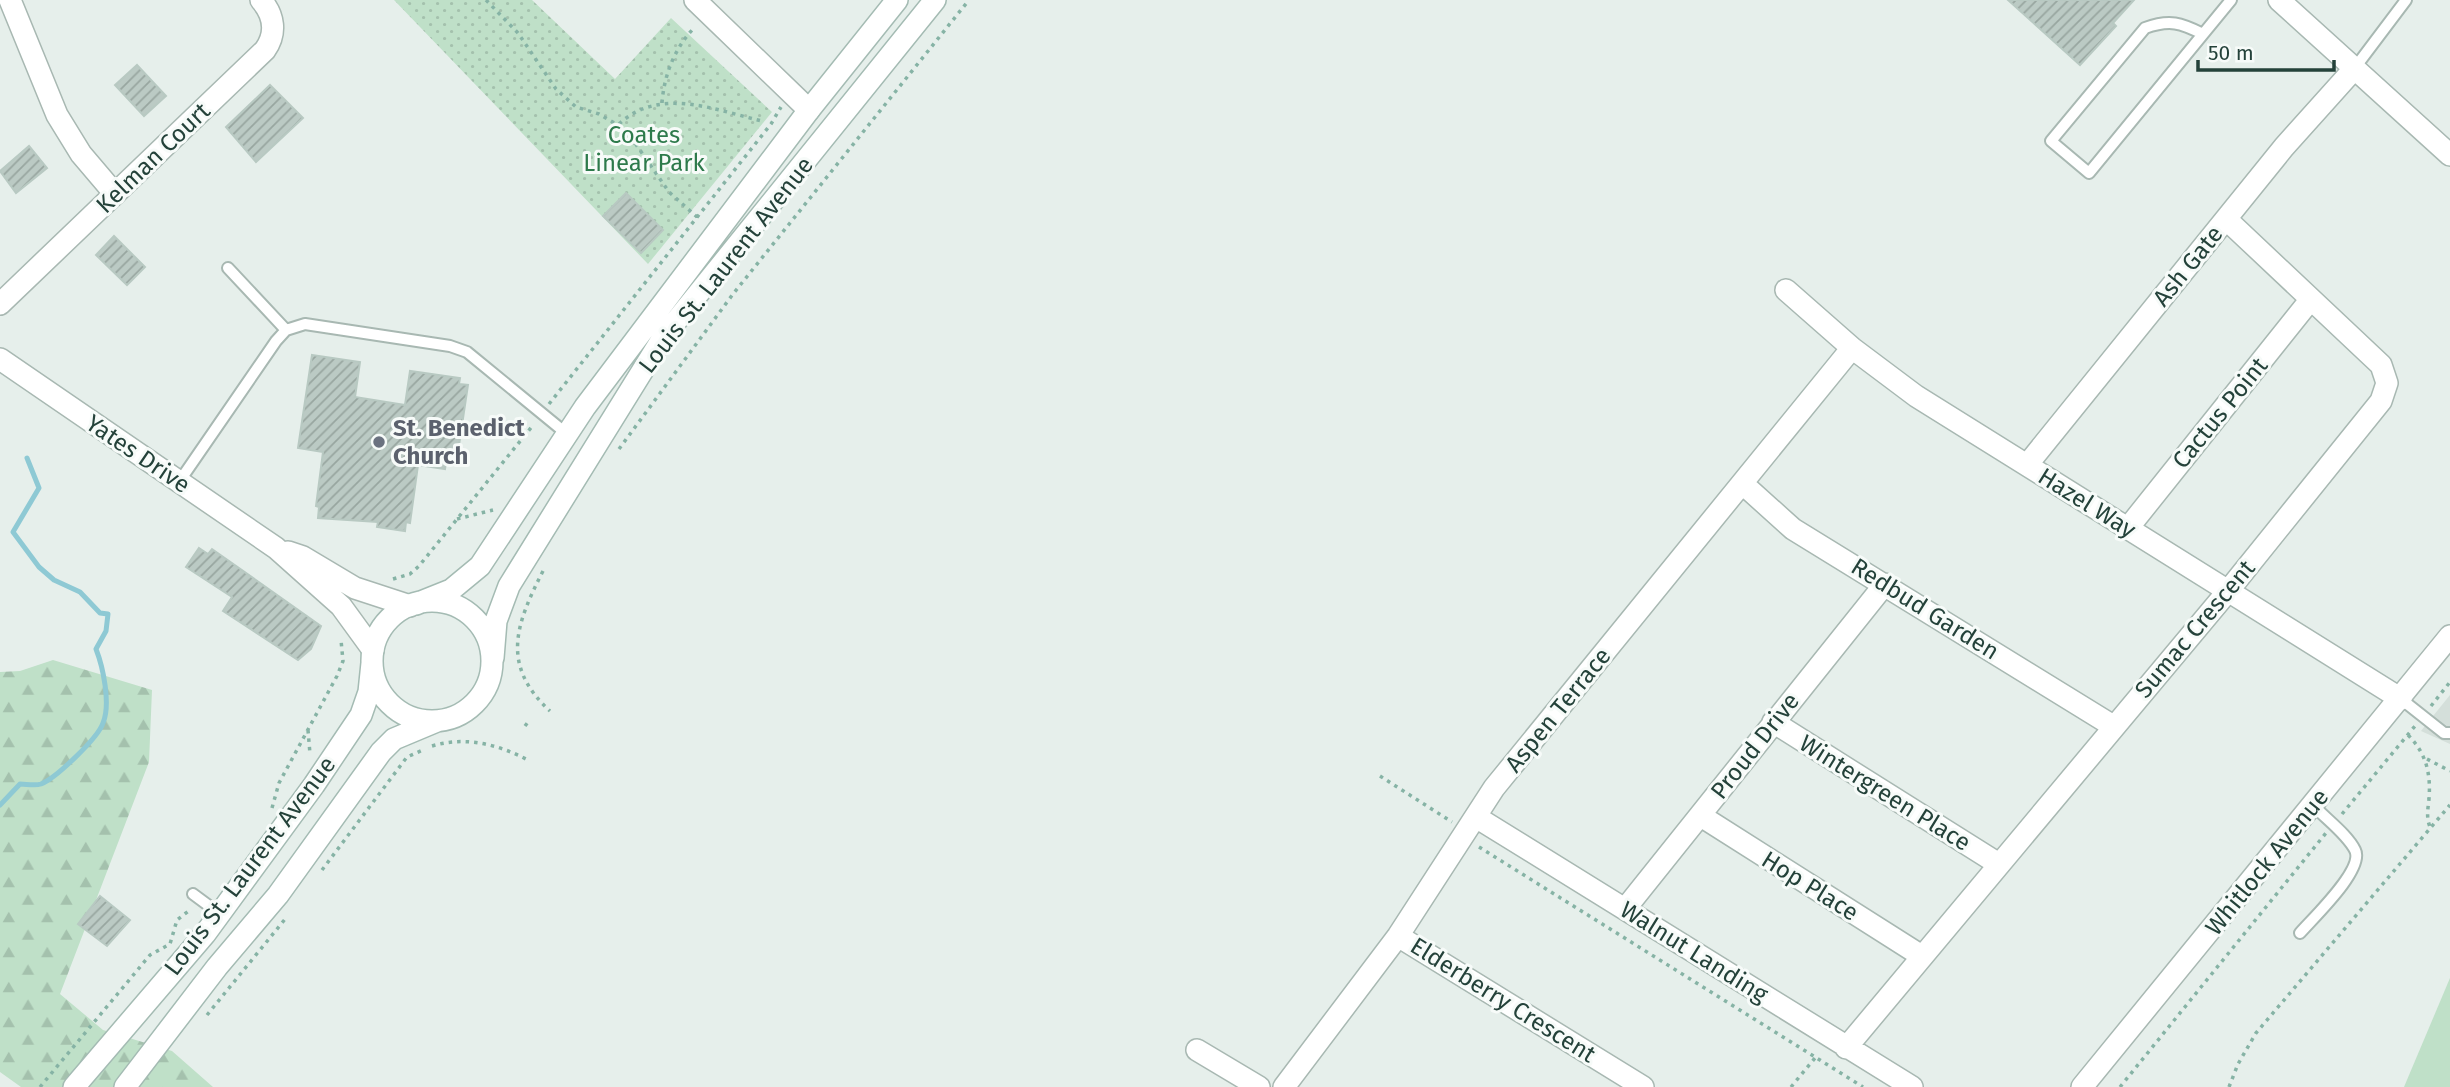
<svg xmlns="http://www.w3.org/2000/svg" width="2450" height="1087" font-family="'Fira Sans',sans-serif">
  <style>
    .built { fill: #d4dfda }
    .forest { fill: url(#forest-firs) }
    .park { fill: url(#park-dots) }
    .garden { fill: #bfe0c8 }
    .lines { fill: none; stroke-linecap: round; stroke-linejoin: round }
    .stream { stroke: #8ec9d4; stroke-width: 5 }
    .building { fill: url(#building-hatch); stroke: #b8c9c2; stroke-width: 2 }
    .service-casing { stroke: #a8b8b2; stroke-width: 14 }
    .minor-casing { stroke: #a8b8b2; stroke-width: 24 }
    .tertiary-casing { stroke: #a8b8b2; stroke-width: 24 }
    .secondary-casing { stroke: #a4bbb3; stroke-width: 24 }
    .path { stroke: #86b3a5; stroke-width: 3.5; stroke-dasharray: 3.5 5; stroke-linecap: butt }
    .service { stroke: #fff; stroke-width: 10 }
    .minor { stroke: #fff; stroke-width: 21 }
    .tertiary { stroke: #fff; stroke-width: 21 }
    .secondary { stroke: #fff; stroke-width: 21 }
    .worship-dot { fill: #6b7280; stroke: #f7fbf9; stroke-width: 2.5 }
    .labels { text-anchor: middle; stroke-width: 6; stroke-linejoin: round; paint-order: stroke }
    .park-label { font-size: 24px; fill: #2d7a4b; stroke: #f7fbf9 }
    .street-label { font-size: 24px; fill: #24423a; stroke: #f7fbf9 }
    .worship-label { font-size: 24px; font-weight: bold; fill: #5b616d; stroke: #f7fbf9; text-anchor: start }
  </style>
  <defs>
    <pattern id="forest-firs" width="22" height="20" patternUnits="userSpaceOnUse" patternTransform="scale(1.75)"><rect width="22" height="20" fill="#bfe0c8"/><path d="M5 1l3.5 6h-7zM16 11l3.5 6h-7z" fill="#a4c1ad"/></pattern>
    <pattern id="park-dots" width="8" height="8" patternUnits="userSpaceOnUse" patternTransform="scale(1.75)"><rect width="8" height="8" fill="#bfe0c8"/><path d="M2 2h.1M6 6h.1" fill="none" stroke="#a4c1ad" stroke-width="1.8" stroke-linecap="round"/></pattern>
    <pattern id="building-hatch" width="6" height="6" patternUnits="userSpaceOnUse" patternTransform="scale(1.75)"><rect width="6" height="6" fill="#bbcac4"/><path d="M-1 1l2-2M0 6l6-6M5 7l2-2" fill="none" stroke="#98a6a0"/></pattern>
  </defs>
  <rect width="100%" height="100%" fill="#e6efeb"/>
  <path class="built" d="M 2450,695 L 2450,744 L 2421,731 Z"/>
  <path class="forest" d="M 53,660 L 152,690 L 149,762 L 60,994 L 103,1030 L 172,1051 L 213,1087 L 21,1087 L 0,1072 L 0,672 L 20,671 Z"/>
  <path class="park" d="M 394,0 L 532,0 L 615,79 L 671,18 L 772,112 L 648,264 Z"/>
  <path class="garden" d="M 2450,978 L 2450,1087 L 2404,1087 Z"/>
  <g class="lines">
    <path class="stream" d="M 0,805 L 20,784 C 26,784 35,786 41,784 C 56,778 98,738 103,723 C 111,704 103,667 96,649 L 106,631 L 108,614 L 100,613 L 80,592 L 54,580 L 39,567 L 13,532 L 39,488 L 27,458"/>
  </g>
  <path class="building" d="M 2008,0 L 2134,0 L 2113,23 L 2116,26 L 2080,65 Z
    M 137,65 L 166,96 L 144,116 L 115,85 Z
    M 270,85 L 303,118 L 256,162 L 226,127 Z
    M 29,146 L 47,168 L 16,193 L 0,171 Z
    M 626,193 L 663,230 L 641,253 L 603,216 Z
    M 114,236 L 145,267 L 127,285 L 96,255 Z
    M 312,355 L 360,362 L 355,397 L 405,405 L 410,371 L 460,378 L 459,384 L 468,385 L 458,452 L 448,451 L 445,469 L 418,465 L 410,523 L 406,522 L 405,531 L 377,527 L 378,522 L 318,518 L 319,507 L 316,506 L 323,452 L 298,448 Z
    M 199,548 L 208,554 L 212,549 L 321,626 L 311,649 L 298,660 L 223,611 L 232,597 L 186,567 Z
    M 100,896 L 130,920 L 107,946 L 78,924 Z"/>
  <g class="lines">
    <defs>
      <path id="service" d="M 2203,34 C 2181,23 2170,19 2145,28 L 2051,141 L 2089,173 L 2231,0
        M 2354,69 L 2406,0
        M 228,268 L 286,330
        M 179,482 L 276,341 L 286,330 L 305,324 L 450,346 L 467,352 L 567,434
        M 2401,699 L 2444,733 L 2450,733
        M 193,894 L 220,914
        M 2300,933 C 2313,918 2365,869 2355,850 C 2347,834 2326,819 2314,806"/>
      <path id="minor" d="M 10,0 L 57,115 L 81,154 L 115,194
        M 695,0 L 809,110
        M 1786,290 L 1852,348 L 1916,396 L 2401,699
        M 0,304 L 265,50 C 277,33 274,15 261,0
        M 2027,465 L 2284,147 L 2354,69
        M 1743,484 L 1793,529 L 2113,726
        M 2128,528 L 2311,299
        M 1773,722 L 1997,863
        M 1701,816 L 1920,955
        M 1476,817 L 1912,1087
        M 1625,909 L 1885,584
        M 1398,936 L 1643,1087
        M 1846,1048 L 2228,591 L 2381,401 L 2387,383 L 2381,365 L 2226,219
        M 1284,1087 L 1398,936 L 1494,788 L 1852,348"/>
      <path id="tertiary" d="M 2279,0 L 2450,155
        M 0,359 L 276,548 L 341,606 L 373,650
        M 288,552 L 303,557 L 355,588 L 410,606
        M 1197,1050 L 1259,1087
        M 2082,1087 L 2450,636"/>
      <path id="secondary" d="M372 661a60 60 0 1 1 120 0a60 60 0 1 1-120 0Z
        M 416,604 L 451,590 L 480,566 L 585,407 L 809,110 L 897,0
        M 493,658 L 496,621 L 509,586 L 664,336 L 935,0
        M 74,1087 L 205,934 L 314,785 L 361,715 L 369,692 L 372,663
        M 125,1087 L 217,967 L 278,895 L 381,752 L 394,739 L 437,721"/>
    </defs>
    <use href="#service" class="service-casing"/>
    <use href="#minor" class="minor-casing"/>
    <use href="#tertiary" class="tertiary-casing"/>
    <use href="#secondary" class="secondary-casing"/>
    <path class="path" d="M 486,0 L 518,33 L 556,89 L 576,107 L 599,114 L 626,130 L 669,192 L 697,217
      M 662,103 C 664,75 675,47 695,27
      M 619,124 C 660,86 715,110 762,121
      M 549,404 L 771,124 L 781,107
      M 619,449 L 733,294 L 969,0
      M 457,519 L 493,510
      M 543,571 C 516,624 500,665 550,711
      M 393,579 L 410,574 L 419,566 L 534,424
      M 2431,706 L 2450,682
      M 525,726 L 528,722
      M 308,730 L 310,754
      M 2408,735 C 2426,753 2431,773 2429,799 C 2428,809 2426,817 2430,827
      M 432,746 C 466,736 497,744 528,760
      M 2427,759 L 2450,771
      M 1380,776 L 1452,822
      M 272,808 L 279,783 L 337,676 L 343,661 L 341,640
      M 2342,814 L 2415,726
      M 1479,847 L 1863,1087
      M 322,870 L 407,757 L 425,749
      M 207,1015 L 286,918
      M 40,1087 L 150,955 L 170,944 L 177,920 L 191,909
      M 1791,1087 L 1815,1058
      M 2120,1087 L 2326,833
      M 2229,1087 L 2238,1064 L 2256,1033 L 2450,805"/>
    <use href="#service" class="service"/>
    <use href="#minor" class="minor"/>
    <use href="#tertiary" class="tertiary"/>
    <use href="#secondary" class="secondary"/>
  </g>
  <circle class="worship-dot" cx="379" cy="442" r="7"/>
  <g class="labels">
    <g class="park-label">
      <text x="644" y="143">Coates<tspan x="644" dy="28">Linear Park</tspan></text>
    </g>
    <g class="street-label">
      <text transform="translate(153 158) rotate(-44)" y="8">Kelman Court</text>
      <text transform="translate(726 265) rotate(-52)" y="8">Louis St. Laurent Avenue</text>
      <text transform="translate(2188 266) rotate(-51)" y="8">Ash Gate</text>
      <text transform="translate(2220 413) rotate(-51)" y="8">Cactus Point</text>
      <text transform="translate(138 454) rotate(34)" y="8">Yates Drive</text>
      <text transform="translate(2087 503) rotate(32)" y="8">Hazel Way</text>
      <text transform="translate(1925 609) rotate(32)" y="8">Redbud Garden</text>
      <text transform="translate(2195 629) rotate(-50)" y="8">Sumac Crescent</text>
      <text transform="translate(1558 710) rotate(-51)" y="8">Aspen Terrace</text>
      <text transform="translate(1755 746) rotate(-52)" y="8">Proud Drive</text>
      <text transform="translate(1885 793) rotate(32)" y="8">Wintergreen Place</text>
      <text transform="translate(2267 862) rotate(-51)" y="8">Whitlock Avenue</text>
      <text transform="translate(250 866) rotate(-53)" y="8">Louis St. Laurent Avenue</text>
      <text transform="translate(1810 886) rotate(32)" y="8">Hop Place</text>
      <text transform="translate(1694 952) rotate(32)" y="8">Walnut Landing</text>
      <text transform="translate(1503 1000) rotate(32)" y="8">Elderberry Crescent</text>
    </g>
    <g class="worship-label">
      <text x="393" y="436">St. Benedict<tspan x="393" dy="28">Church</tspan></text>
    </g>
  </g>
  <path d="M2198 60v10h136v-10" fill="none" stroke="#24423a" stroke-width="3.5"/>
  <text x="2208" y="60" font-size="21" fill="#24423a" stroke="#f7fbf9" stroke-width="5" paint-order="stroke">50 m</text>
</svg>
